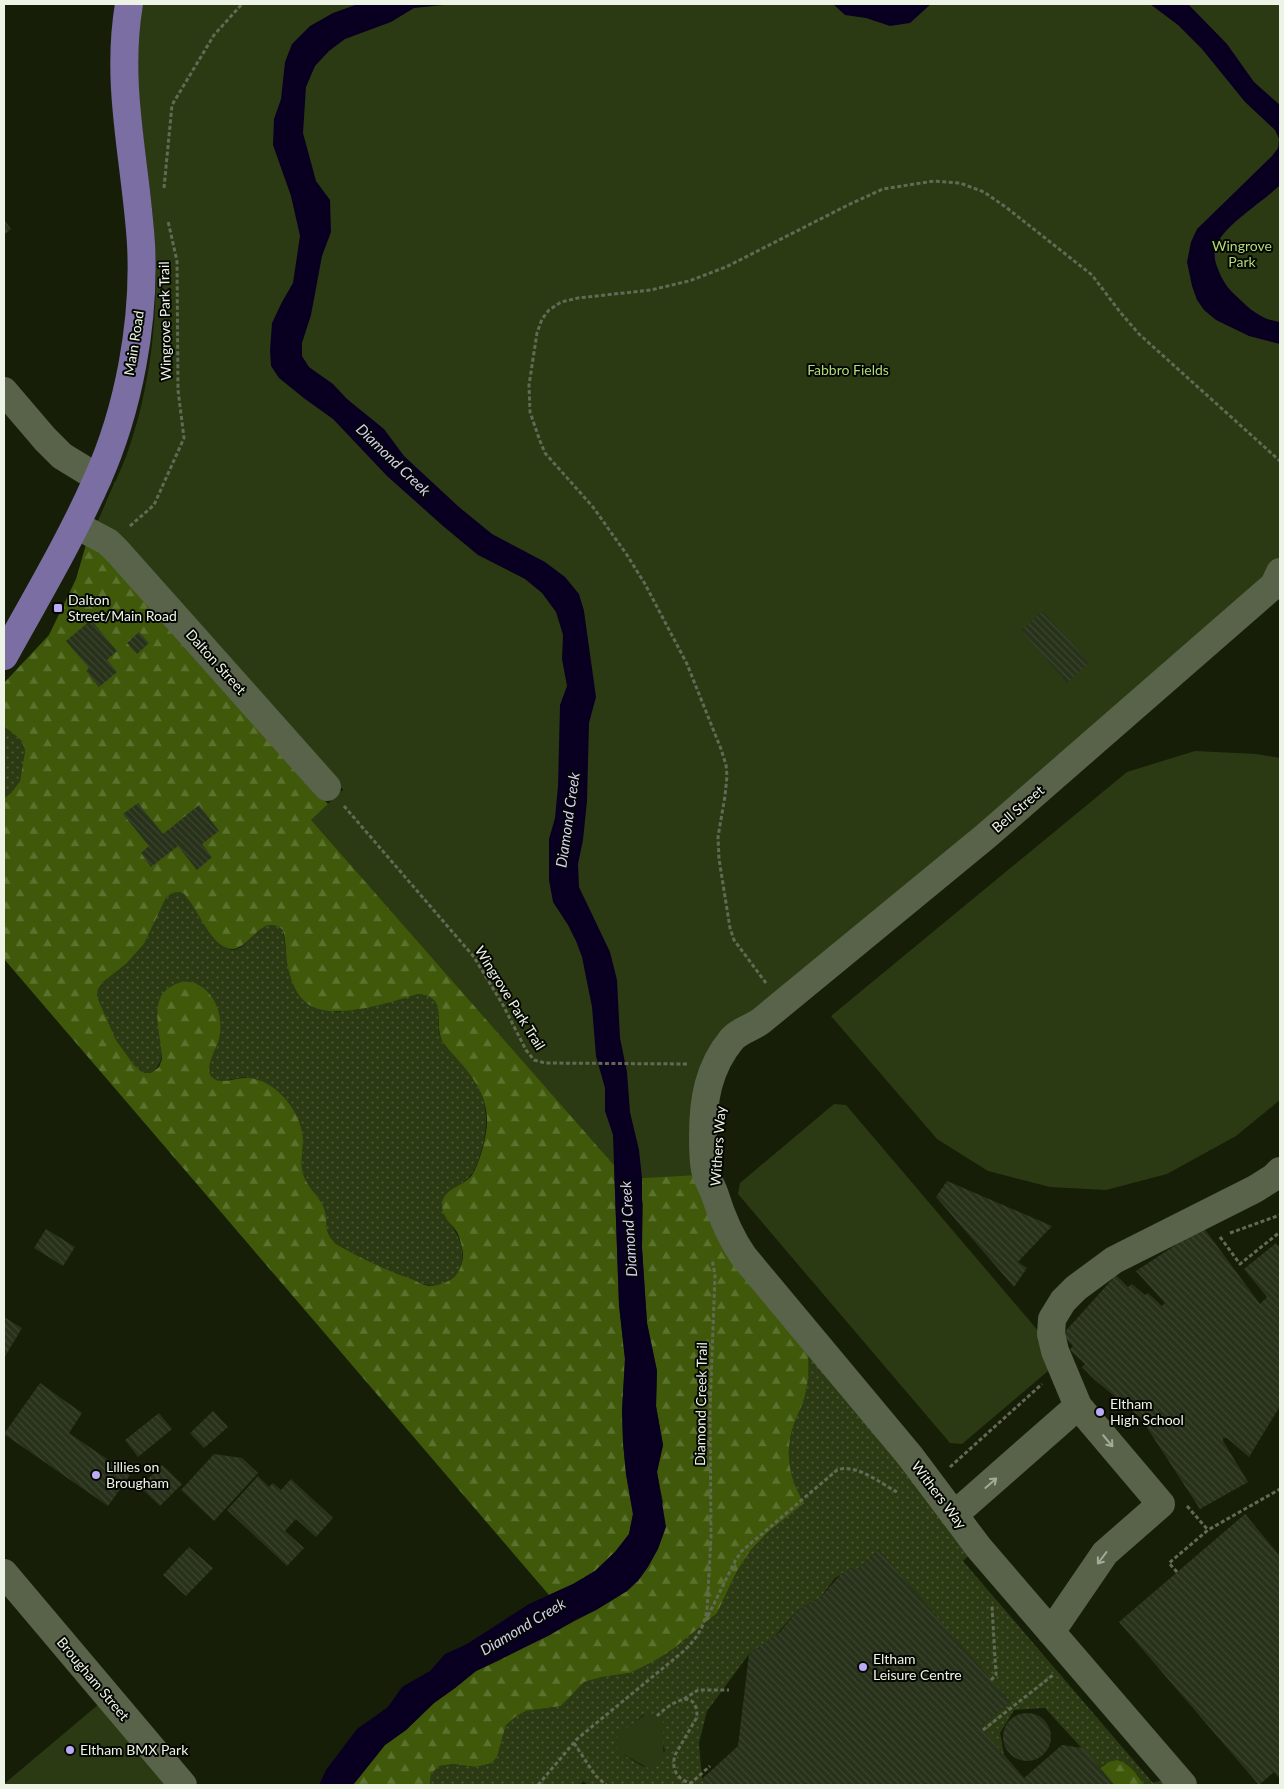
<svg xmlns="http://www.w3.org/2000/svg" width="1284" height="1789" font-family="Lato,sans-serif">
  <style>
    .grass { fill: url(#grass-dots); fill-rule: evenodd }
    .forest { fill: url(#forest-firs); fill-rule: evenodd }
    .park { fill: #2c3a13 }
    .water { fill: #090021 }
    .building { fill: url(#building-back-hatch) }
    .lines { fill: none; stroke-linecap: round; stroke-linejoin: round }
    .path { stroke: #626a56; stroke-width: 3; stroke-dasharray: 4 2.5; stroke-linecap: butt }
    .minor { stroke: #58634a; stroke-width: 28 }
    .major { stroke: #7a6ea2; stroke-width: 28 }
    .oneway { stroke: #a2ac98 }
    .poi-dot { fill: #bbaaf6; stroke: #040702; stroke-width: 2 }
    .labels { text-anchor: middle; stroke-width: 4; stroke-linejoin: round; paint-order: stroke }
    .park-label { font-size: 14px; fill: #b2d976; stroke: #040702 }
    .street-label { font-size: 14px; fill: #edf4e5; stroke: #040702 }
    .poi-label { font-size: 14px; fill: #edf4e5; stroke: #040702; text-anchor: start }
    .water-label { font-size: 15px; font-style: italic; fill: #d5cdf4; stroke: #040702 }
  </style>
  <defs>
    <pattern id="grass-dots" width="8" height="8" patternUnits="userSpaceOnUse" patternTransform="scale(1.25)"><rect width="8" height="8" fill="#2c3a13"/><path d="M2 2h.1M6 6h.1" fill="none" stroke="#4b5735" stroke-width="1.8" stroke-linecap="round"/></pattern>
    <pattern id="forest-firs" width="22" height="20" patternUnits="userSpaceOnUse" patternTransform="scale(1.25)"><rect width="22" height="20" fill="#3f580a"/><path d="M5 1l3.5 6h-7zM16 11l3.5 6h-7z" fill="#5b712e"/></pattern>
    <pattern id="building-back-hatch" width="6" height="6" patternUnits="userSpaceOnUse" patternTransform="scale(1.25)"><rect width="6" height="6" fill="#28311a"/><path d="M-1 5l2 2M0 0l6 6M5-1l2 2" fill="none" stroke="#3d4530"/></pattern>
  </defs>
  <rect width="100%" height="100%" fill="#161e08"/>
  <path class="grass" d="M 4,726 L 22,741 L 25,751 L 20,781 L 11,793 L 4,798 Z
    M 182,892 L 188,898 L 197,912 L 226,948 C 229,949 232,950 234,950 C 251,947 262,912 283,930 L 289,974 L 295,988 L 336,1012 L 359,1009 L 418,994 C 450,997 432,1022 442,1041 C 446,1049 454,1055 460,1061 C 484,1090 492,1111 482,1148 C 476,1170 472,1179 452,1189 L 444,1214 C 456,1231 466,1245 461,1266 C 458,1279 439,1288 427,1285 C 395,1277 365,1259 336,1244 C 321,1229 329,1216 319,1199 C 313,1189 304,1183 302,1170 C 301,1156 306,1132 298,1121 C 292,1112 268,1095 258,1086 C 256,1084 253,1080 250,1078 C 237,1074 214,1091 209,1072 C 207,1065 217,1048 219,1040 C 220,1035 220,1029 220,1024 L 162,1044 C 162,1058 162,1064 151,1073 L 143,1073 L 134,1065 L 116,1040 L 97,998 L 98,989 L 103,982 L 126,964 L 144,944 L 166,898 L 172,893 Z
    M 808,1352 L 865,1419 L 969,1555 L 963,1561 L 1153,1783 L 1162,1780 L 1166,1785 L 1144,1785 L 1137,1774 L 1105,1764 L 1100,1768 L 1045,1708 L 1014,1710 L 1000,1733 L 1004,1755 L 980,1727 L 1010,1702 L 879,1550 L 855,1571 L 852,1568 L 835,1578 L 820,1598 L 797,1611 L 775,1636 L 749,1654 L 707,1711 L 699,1743 L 702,1778 L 704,1785 L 588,1785 L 583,1781 L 580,1785 L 430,1785 L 431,1774 L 439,1766 L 453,1764 L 476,1767 L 492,1763 L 497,1757 L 506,1725 L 515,1717 L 526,1711 L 561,1706 L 584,1682 L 602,1677 L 630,1673 L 673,1649 L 717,1613 L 737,1571 L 750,1551 L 768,1532 L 803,1503 C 789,1478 784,1452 794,1424 C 798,1413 804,1403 806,1391 C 809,1378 809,1366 808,1352 ZM 643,1715 L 654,1715 L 663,1723 L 662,1741 L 665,1751 L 644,1767 L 624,1755 L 622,1731 L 632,1725 Z"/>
  <path class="forest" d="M 454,4 L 833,4 L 1030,144 L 694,1146 L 808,1352 C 809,1366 809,1378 806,1391 C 804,1403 798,1413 794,1424 C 784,1452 789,1479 804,1503 L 768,1532 L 750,1551 L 737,1571 L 717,1613 L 673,1649 L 654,1661 L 630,1673 L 602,1677 L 584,1682 L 561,1706 L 526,1711 L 515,1717 L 506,1725 L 497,1757 L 492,1763 L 476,1767 L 453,1764 L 439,1766 L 431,1774 L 430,1785 L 353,1785 L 385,1745 L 406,1730 L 434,1703 L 455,1688 L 476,1671 L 498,1661 L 596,1610 L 627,1591 L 663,1502 L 657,1472 L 663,1445 L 656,1406 L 657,1371 L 647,1323 L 642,1248 L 643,1205 Z
    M 115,482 L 613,1135 L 619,1305 L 625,1359 L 622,1411 L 623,1442 L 626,1474 L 633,1514 L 629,1534 L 615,1552 L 595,1571 L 573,1584 L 549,1595 L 4,959 L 4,798 L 11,793 L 20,781 L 25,751 L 22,741 L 4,726 L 4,683 L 49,635 L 76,579 L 87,541 L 110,558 L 328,804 L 344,790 L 125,543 L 97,524 ZM 182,892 C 197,906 208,941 227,948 C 248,956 260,910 283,930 C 287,945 285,961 290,976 C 294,988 302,1004 316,1008 C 342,1018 391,1002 418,994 C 451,997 431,1025 444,1044 C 448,1050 454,1055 459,1061 C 477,1081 491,1104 486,1132 C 484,1145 479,1164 472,1175 C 463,1187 442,1188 442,1206 C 442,1217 452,1224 457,1232 C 460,1238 462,1247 463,1254 C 463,1261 461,1269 456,1275 C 450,1282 438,1286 429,1286 C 423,1285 416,1281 411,1279 C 384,1270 360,1257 336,1244 C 321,1229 330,1222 323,1206 C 318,1194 307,1187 303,1174 C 300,1164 303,1151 303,1140 C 303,1128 297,1115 290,1105 C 280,1091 267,1081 250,1078 C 238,1076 219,1087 211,1076 C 205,1067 216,1050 219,1040 C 221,1031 221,1019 218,1010 C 212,990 192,974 172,986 C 167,989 162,993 160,999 C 153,1014 162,1043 162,1059 L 159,1067 L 151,1073 L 143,1073 L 134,1065 L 116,1040 L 97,997 L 98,989 L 103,982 L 126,964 L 144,944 L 166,898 L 172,893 Z
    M 1117,1760 C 1130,1764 1137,1774 1144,1785 L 1114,1785 L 1100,1768 L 1109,1762 Z"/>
  <path class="park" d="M 143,4 L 1280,4 L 1280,564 L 1029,785 L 729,1034 L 698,1175 L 626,1179 L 311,820 L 344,789 L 125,543 L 97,524 C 107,500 118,477 127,454 C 154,378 160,298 153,218 C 146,147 128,75 143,4 Z
    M 1195,751 L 1256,754 L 1280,758 L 1280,1100 L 1236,1136 L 1167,1174 L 1106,1190 L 1050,1187 L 988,1171 L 937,1139 L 831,1016 L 1127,772 Z
    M 834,1104 L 846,1105 L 1040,1333 L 1055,1365 L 962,1444 L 950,1443 L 738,1194 L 740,1183 Z
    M 99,1704 L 168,1785 L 4,1785 L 4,1784 Z
    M 646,1714 L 658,1716 L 663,1723 C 664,1729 662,1734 663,1740 C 663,1753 668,1767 648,1768 L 619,1752 L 615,1744 L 616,1739 L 622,1731 Z"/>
  <path class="water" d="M 358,4 L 454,4 L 414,8 L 391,22 L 345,39 L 329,51 L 315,66 L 306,87 L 303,133 L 316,181 L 330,200 L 331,232 L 322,256 L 311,315 L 302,343 L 302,356 L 309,367 L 333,384 L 347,399 L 384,429 L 404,456 L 459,507 L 492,534 L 545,562 L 565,577 L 579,594 L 584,611 L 596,697 L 589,723 L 587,801 L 583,840 L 578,864 L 579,887 L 610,952 L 617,980 L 620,1038 L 627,1072 L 630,1112 L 639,1150 L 642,1178 L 642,1248 L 647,1323 L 657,1371 L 656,1406 L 663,1445 L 657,1472 L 666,1527 L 658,1549 L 648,1567 L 638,1581 L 627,1591 L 596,1610 L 575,1620 L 550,1635 L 476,1671 L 455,1688 L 434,1703 L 406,1730 L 385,1745 L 353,1785 L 319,1785 L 326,1770 L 357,1729 L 388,1707 L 402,1687 L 430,1671 L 445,1654 L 467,1644 L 529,1604 L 573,1584 L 595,1571 L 615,1552 L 629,1534 L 633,1514 L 626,1474 L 623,1442 L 622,1411 L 625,1359 L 619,1305 L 613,1135 L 605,1111 L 605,1088 L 596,1056 L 592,1007 L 582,957 L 576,941 L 568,925 L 553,902 L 549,880 L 549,839 L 555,818 L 558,786 L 560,705 L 567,686 L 562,659 L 563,635 L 556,612 L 542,593 L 525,579 L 478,555 L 443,526 L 387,476 L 333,419 L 305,399 L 279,378 L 271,366 L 270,350 L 272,323 L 282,302 L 293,283 L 300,236 L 291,196 L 273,145 L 274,119 L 281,99 L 285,62 L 292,44 L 310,26 L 333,13 Z
    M 833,4 L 931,4 L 910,23 L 890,26 L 866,18 L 845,15 Z
    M 1150,4 L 1188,4 L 1227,44 L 1254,82 L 1280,105 L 1280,185 C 1263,202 1224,225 1216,246 C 1213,254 1215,262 1218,269 C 1221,277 1226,286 1232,292 C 1248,307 1258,319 1280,322 L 1280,344 L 1249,336 L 1216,320 L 1204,310 L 1197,300 L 1192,286 L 1187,262 L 1191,242 L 1197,229 L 1272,156 L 1278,148 L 1279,139 L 1275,130 L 1245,102 L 1202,49 L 1178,25 Z"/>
  <path class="building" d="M 4,220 L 11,229 L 4,235 Z
    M 1043,611 L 1089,663 L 1067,683 L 1021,630 Z
    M 91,620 L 117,651 L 107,660 L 117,672 L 99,687 L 86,671 L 89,668 L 66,641 Z
    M 139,632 L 149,643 L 137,654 L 127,643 Z
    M 138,803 L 163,834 L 199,805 L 219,831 L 202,844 L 212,857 L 197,870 L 178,846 L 151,867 L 141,853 L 149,846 L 123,814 Z
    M 947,1181 L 1052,1226 L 1018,1262 L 1027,1268 L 1014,1287 L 936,1197 Z
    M 1203,1227 L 1260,1304 L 1267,1297 L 1244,1269 L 1276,1243 L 1278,1246 L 1280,1244 L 1280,1406 L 1249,1457 L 1227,1438 L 1223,1438 L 1223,1441 L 1248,1482 L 1200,1509 L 1140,1417 L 1095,1380 L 1082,1367 L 1085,1364 L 1070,1350 L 1073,1346 L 1062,1335 L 1116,1275 L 1128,1287 L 1132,1284 L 1145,1295 L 1148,1293 L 1162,1306 L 1165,1303 L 1136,1271 Z
    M 46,1229 L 75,1247 L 63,1266 L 34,1248 Z
    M 4,1317 L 22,1328 L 4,1358 Z
    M 40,1383 L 82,1413 L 69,1433 L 130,1475 L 108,1506 L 4,1434 Z
    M 213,1411 L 228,1427 L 204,1448 L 190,1433 Z
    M 159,1413 L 172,1429 L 138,1457 L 125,1440 Z
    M 214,1454 L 242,1458 L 258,1473 L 214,1521 L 181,1490 Z
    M 162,1465 L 182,1484 L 160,1506 L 140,1487 Z
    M 258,1476 L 269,1487 L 273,1483 L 281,1490 L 291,1479 L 333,1518 L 316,1537 L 296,1519 L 285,1531 L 304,1548 L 287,1566 L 227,1510 Z
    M 1245,1514 L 1280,1556 L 1280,1779 L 1274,1772 L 1259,1785 L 1119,1622 Z
    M 189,1547 L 213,1568 L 186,1596 L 163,1575 Z
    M 879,1550 L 1010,1702 L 980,1727 L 1024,1778 L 1062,1745 L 1083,1748 L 1114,1785 L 704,1785 L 702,1779 L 738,1746 L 749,1654 L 780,1632 L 797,1611 L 820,1598 L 841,1574 L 852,1568 L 855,1571 Z
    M1003 1737a24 24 0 1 1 48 0a24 24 0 1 1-48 0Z"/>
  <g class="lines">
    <path class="path" d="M 164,188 L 172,105 L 214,35 L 242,4
      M 130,526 L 154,505 L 184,438 L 178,390 L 177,261 L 168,221
      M 344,806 L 474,957 L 503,1005 L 526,1050 L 534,1060 L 545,1063 L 688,1064
      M 766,983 L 734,940 L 730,928 L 719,859 L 718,837 L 725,796 L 727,776 L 726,765 L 721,749 L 687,664 L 645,584 L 627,555 L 593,507 L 545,453 L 540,441 L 530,412 L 529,385 L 537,333 L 542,319 L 549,310 L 561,302 L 578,298 L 651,290 L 689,281 L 726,267 L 848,205 L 883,189 L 934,181 L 960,183 L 984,192 L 1007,208 L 1092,275 L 1120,312 L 1139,334 L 1280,461
      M 1230,1233 L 1280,1215
      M 1220,1237 L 1240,1264 L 1280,1232
      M 950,1467 L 1042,1384
      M 1187,1506 L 1208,1530
      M 1177,1572 L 1169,1563 L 1208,1530 L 1280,1489
      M 708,1616 L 735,1561 L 742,1551 L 837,1470 C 856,1463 880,1483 897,1492
      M 991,1680 L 996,1675 L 992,1606
      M 684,1699 L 698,1690 L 729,1690
      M 657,1716 C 669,1704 697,1685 697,1717 L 675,1755 C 671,1769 677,1780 691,1783 L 710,1766
      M 983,1730 L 1053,1675
      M 574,1743 L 595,1775 L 606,1785
      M 538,1785 L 577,1739 L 685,1650 C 697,1638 704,1627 707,1610 L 711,1537 L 710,1410 L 715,1275 L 712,1259"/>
    <path class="minor" d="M 4,391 L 45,439 L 62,456 L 98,478
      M 76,525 L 108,542 L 118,552 L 327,787
      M 1078,1406 L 1055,1351 L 1051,1334 L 1052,1319 L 1063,1301 L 1076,1288 L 1114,1260 L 1255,1189 L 1274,1177 L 1280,1171
      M 954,1515 L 1078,1406 L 1161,1504 L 1105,1553 L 1051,1632
      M 4,1573 L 183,1785
      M 1183,1785 L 979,1548 L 910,1456 L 744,1257 C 730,1237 722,1218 715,1195 C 712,1186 707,1179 705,1170 C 703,1159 703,1147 703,1136 C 703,1100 708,1068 732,1039 C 740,1030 752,1028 761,1021 L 986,836 L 1274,585 L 1280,572"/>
    <path class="major" d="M 4,656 C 36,598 70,541 97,480 C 129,409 145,321 141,244 C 136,162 115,86 129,4"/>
  </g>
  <defs><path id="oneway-shaft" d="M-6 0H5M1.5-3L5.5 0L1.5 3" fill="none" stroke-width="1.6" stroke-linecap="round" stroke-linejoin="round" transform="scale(1.25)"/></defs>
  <g class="oneway">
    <use href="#oneway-shaft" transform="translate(1108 1441) rotate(50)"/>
    <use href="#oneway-shaft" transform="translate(991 1483) rotate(-41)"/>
    <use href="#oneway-shaft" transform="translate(1102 1558) rotate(127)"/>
  </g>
  <g class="poi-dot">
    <rect x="53" y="603" width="10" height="10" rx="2.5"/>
    <circle cx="1100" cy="1412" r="5"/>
    <circle cx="96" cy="1475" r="5"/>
    <circle cx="863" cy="1667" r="5"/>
    <circle cx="70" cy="1750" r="5"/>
  </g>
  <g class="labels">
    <g class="park-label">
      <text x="1242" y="251">Wingrove<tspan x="1242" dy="16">Park</tspan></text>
      <text x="848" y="375">Fabbro Fields</text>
    </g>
    <g class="street-label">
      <text transform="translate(165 321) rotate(-91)" y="5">Wingrove Park Trail</text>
      <text transform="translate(134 343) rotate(-81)" y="5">Main Road</text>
      <text transform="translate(216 662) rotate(48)" y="5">Dalton Street</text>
      <text transform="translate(1018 809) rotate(-41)" y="5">Bell Street</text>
      <text transform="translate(510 998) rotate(58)" y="5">Wingrove Park Trail</text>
      <text transform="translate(718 1146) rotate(-86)" y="5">Withers Way</text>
      <text transform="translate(701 1404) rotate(-89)" y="5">Diamond Creek Trail</text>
      <text transform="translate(939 1495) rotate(53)" y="5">Withers Way</text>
      <text transform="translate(93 1679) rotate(50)" y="5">Brougham Street</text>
    </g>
    <g class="poi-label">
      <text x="68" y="605">Dalton<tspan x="68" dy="16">Street/Main Road</tspan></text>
      <text x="1110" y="1409">Eltham<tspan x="1110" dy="16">High School</tspan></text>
      <text x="106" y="1472">Lillies on<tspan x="106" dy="16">Brougham</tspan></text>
      <text x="873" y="1664">Eltham<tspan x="873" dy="16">Leisure Centre</tspan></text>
      <text x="80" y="1755">Eltham BMX Park</text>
    </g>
    <g class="water-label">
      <text transform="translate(393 460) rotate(44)" y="5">Diamond Creek</text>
      <text transform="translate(568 820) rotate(-82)" y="5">Diamond Creek</text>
      <text transform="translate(629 1229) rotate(-94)" y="5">Diamond Creek</text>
      <text transform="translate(523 1627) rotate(-31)" y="5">Diamond Creek</text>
    </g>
  </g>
  <rect width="1284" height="1789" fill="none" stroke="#edf4e5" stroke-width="10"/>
</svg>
